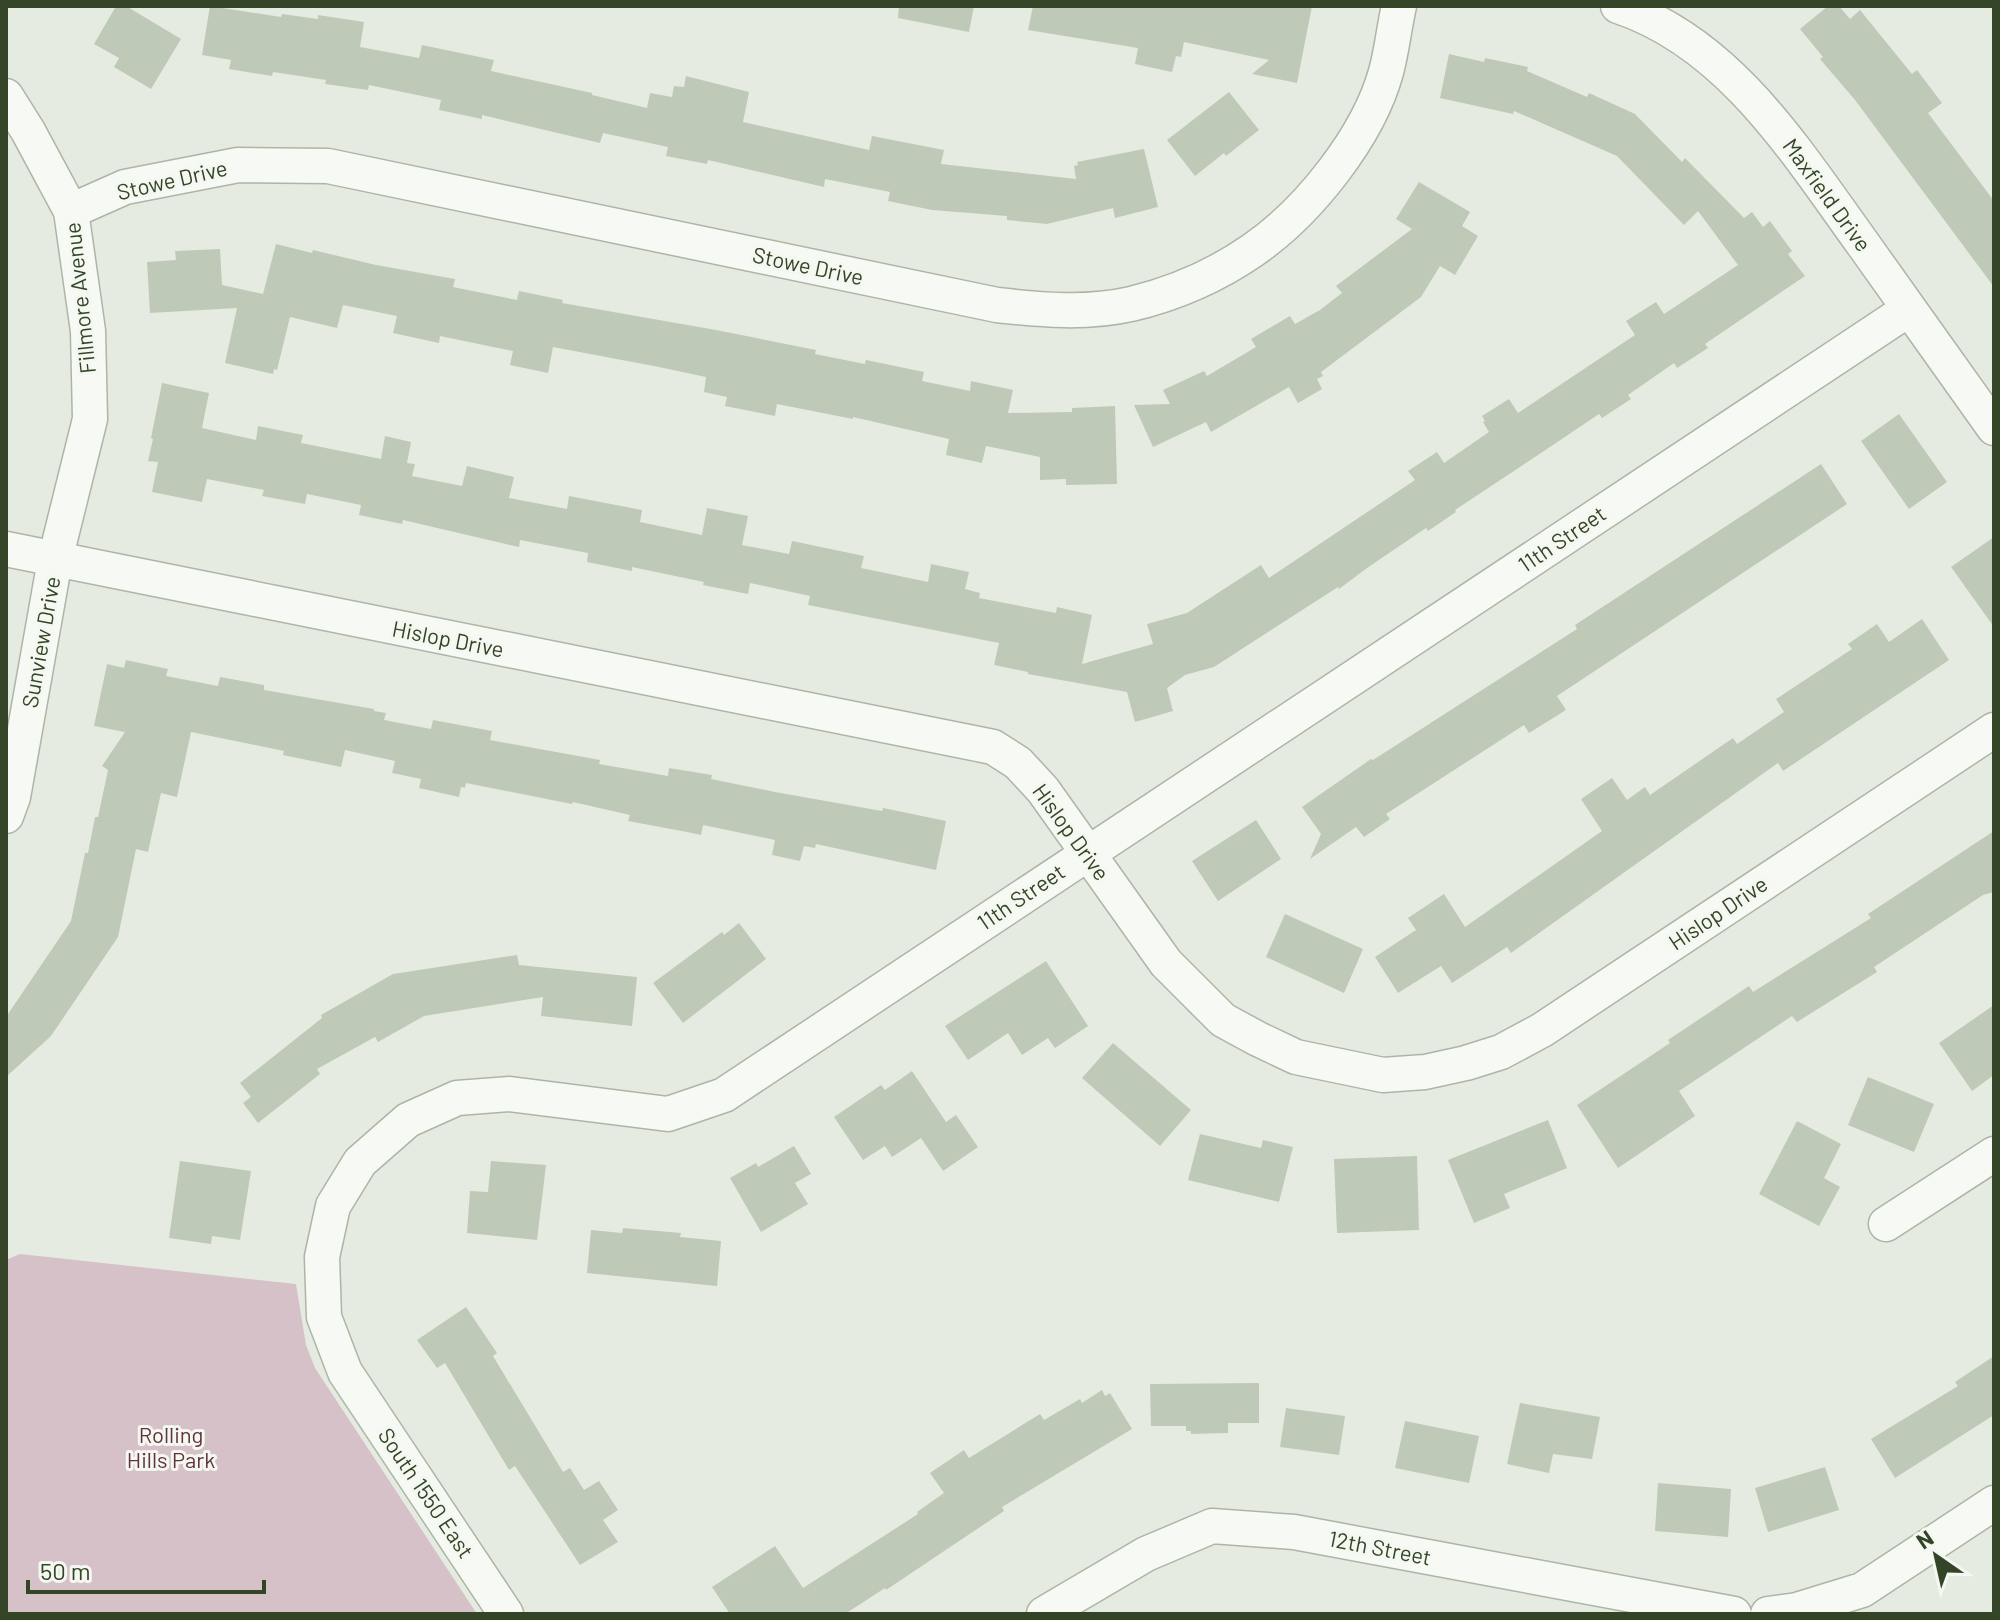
<svg xmlns="http://www.w3.org/2000/svg" width="2000" height="1620" font-family="Barlow,sans-serif">
  <style>
    .green { fill: #d6c1c8 }
    .building { fill: #bfc9b8 }
    .lines { fill: none; stroke-linecap: round; stroke-linejoin: round }
    .street-casing { stroke: #acb6a5; stroke-width: 37 }
    .street { stroke: #f6f9f4; stroke-width: 34 }
    .labels { text-anchor: middle; stroke-width: 6; stroke-linejoin: round; paint-order: stroke }
    .street-label { font-size: 22px; fill: #344527; stroke: #f4f8f1 }
    .park-label { font-size: 22px; fill: #62333f; stroke: #f4f8f1 }
  </style>
  <rect width="100%" height="100%" fill="#e5ebe1"/>
  <path class="green" d="M 20,1254 L 296,1284 L 306,1345 L 315,1368 L 477,1614 L 6,1614 L 6,1260 Z"/>
  <path class="building" d="M 116,6 L 126,6 L 181,39 L 151,89 L 114,67 L 119,58 L 94,44 Z
    M 210,6 L 281,17 L 282,14 L 318,19 L 318,15 L 364,22 L 360,47 L 419,58 L 422,45 L 494,60 L 491,71 L 592,93 L 592,95 L 647,108 L 650,93 L 672,97 L 674,86 L 684,87 L 686,76 L 749,92 L 743,122 L 869,150 L 872,136 L 944,150 L 941,164 L 1076,179 L 1074,166 L 1078,165 L 1077,162 L 1144,149 L 1158,207 L 1115,218 L 1113,208 L 1047,224 L 1007,220 L 1007,216 L 932,210 L 888,201 L 890,192 L 825,179 L 824,187 L 708,160 L 707,164 L 666,156 L 668,147 L 603,133 L 600,143 L 482,115 L 482,119 L 439,110 L 441,100 L 369,85 L 368,90 L 325,84 L 326,80 L 273,72 L 272,76 L 229,69 L 231,60 L 202,55 Z
    M 899,6 L 974,6 L 969,32 L 898,18 Z
    M 1033,6 L 1312,6 L 1297,83 L 1252,74 L 1269,60 L 1184,42 L 1181,57 L 1176,56 L 1172,72 L 1135,64 L 1138,48 L 1028,30 Z
    M 1828,6 L 1839,6 L 1850,19 L 1860,10 L 1912,74 L 1917,70 L 1942,103 L 1928,113 L 1994,201 L 1994,287 L 1855,100 L 1820,59 L 1823,57 L 1800,29 Z
    M 1449,54 L 1484,62 L 1485,58 L 1528,67 L 1527,71 L 1587,97 L 1589,93 L 1635,114 L 1682,162 L 1685,158 L 1744,218 L 1752,212 L 1763,227 L 1770,221 L 1792,251 L 1788,254 L 1805,276 L 1705,344 L 1708,348 L 1677,368 L 1674,363 L 1628,395 L 1631,399 L 1602,418 L 1599,414 L 1544,451 L 1455,510 L 1456,512 L 1428,531 L 1426,528 L 1367,568 L 1339,589 L 1338,587 L 1214,667 L 1185,675 L 1167,688 L 1173,711 L 1135,722 L 1127,692 L 1028,674 L 1028,672 L 994,665 L 999,643 L 808,605 L 810,596 L 750,583 L 748,594 L 703,585 L 704,582 L 632,567 L 632,571 L 587,562 L 588,553 L 520,540 L 519,547 L 403,520 L 402,524 L 359,515 L 361,505 L 307,494 L 305,504 L 262,496 L 264,490 L 207,479 L 202,502 L 152,492 L 158,462 L 148,461 L 153,439 L 151,438 L 162,383 L 209,393 L 202,428 L 256,440 L 258,426 L 303,435 L 301,443 L 381,459 L 385,436 L 411,442 L 407,463 L 415,464 L 412,476 L 462,486 L 467,466 L 514,477 L 509,498 L 567,509 L 569,496 L 642,510 L 640,522 L 702,535 L 707,508 L 748,516 L 742,545 L 789,554 L 792,541 L 864,556 L 861,568 L 928,582 L 931,564 L 969,572 L 965,589 L 980,593 L 979,598 L 1056,613 L 1057,607 L 1092,615 L 1082,664 L 1153,644 L 1147,624 L 1187,613 L 1261,565 L 1269,578 L 1415,480 L 1408,471 L 1437,452 L 1444,463 L 1489,432 L 1483,422 L 1485,421 L 1482,416 L 1509,399 L 1518,413 L 1635,335 L 1626,321 L 1656,302 L 1664,314 L 1738,265 L 1698,211 L 1684,225 L 1617,156 L 1514,111 L 1513,114 L 1440,98 Z
    M 1229,92 L 1259,130 L 1226,156 L 1224,153 L 1195,176 L 1167,140 Z
    M 1419,182 L 1470,212 L 1462,226 L 1478,236 L 1455,275 L 1440,266 L 1421,297 L 1321,372 L 1323,376 L 1317,379 L 1322,389 L 1298,403 L 1289,387 L 1211,432 L 1206,422 L 1153,447 L 1134,405 L 1170,404 L 1163,390 L 1204,371 L 1207,376 L 1256,347 L 1251,339 L 1290,316 L 1295,324 L 1320,310 L 1342,293 L 1336,286 L 1412,229 L 1396,219 Z
    M 276,244 L 312,253 L 313,250 L 376,265 L 455,279 L 453,287 L 517,300 L 519,291 L 563,300 L 562,303 L 716,330 L 816,350 L 815,354 L 865,364 L 866,360 L 924,372 L 922,381 L 970,391 L 971,381 L 1013,390 L 1008,413 L 1072,412 L 1072,408 L 1115,406 L 1117,484 L 1066,485 L 1066,479 L 1040,480 L 1040,457 L 986,446 L 982,463 L 946,455 L 949,439 L 853,417 L 853,419 L 777,404 L 775,416 L 725,406 L 727,397 L 704,392 L 706,377 L 659,367 L 553,347 L 548,373 L 510,365 L 513,351 L 440,336 L 439,343 L 393,333 L 397,316 L 343,305 L 337,328 L 290,317 L 277,370 L 274,369 L 273,374 L 225,363 L 237,308 L 150,313 L 147,262 L 176,260 L 175,251 L 220,249 L 222,285 L 263,294 Z
    M 1899,414 L 1947,482 L 1909,509 L 1861,441 Z
    M 1821,464 L 1847,504 L 1557,696 L 1566,710 L 1529,733 L 1524,725 L 1386,814 L 1390,819 L 1364,837 L 1356,827 L 1310,859 L 1321,834 L 1302,807 L 1371,759 L 1373,760 L 1577,629 L 1575,625 Z
    M 1994,537 L 1994,627 L 1951,567 Z
    M 1922,619 L 1949,660 L 1783,771 L 1778,763 L 1511,953 L 1507,947 L 1452,983 L 1441,966 L 1398,993 L 1375,957 L 1416,930 L 1408,918 L 1444,894 L 1465,927 L 1602,831 L 1581,799 L 1612,778 L 1627,800 L 1645,787 L 1650,795 L 1733,738 L 1737,744 L 1784,712 L 1776,699 L 1852,649 L 1848,644 L 1877,624 L 1889,642 Z
    M 126,660 L 168,669 L 166,676 L 218,686 L 220,677 L 264,685 L 264,690 L 374,709 L 374,711 L 386,713 L 384,720 L 431,729 L 433,720 L 492,731 L 490,740 L 600,760 L 599,764 L 668,776 L 669,768 L 712,775 L 711,779 L 775,792 L 882,811 L 883,808 L 946,821 L 936,870 L 816,844 L 815,848 L 804,846 L 800,861 L 772,855 L 775,840 L 703,825 L 701,835 L 687,832 L 628,821 L 630,815 L 573,802 L 572,804 L 466,783 L 465,788 L 461,787 L 459,797 L 419,788 L 421,779 L 392,773 L 395,761 L 345,750 L 341,767 L 283,755 L 284,751 L 191,732 L 177,797 L 161,793 L 148,852 L 136,849 L 118,937 L 51,1036 L 6,1077 L 6,1017 L 71,921 L 85,853 L 88,853 L 95,817 L 98,817 L 108,770 L 102,766 L 125,732 L 94,726 L 107,664 L 124,668 Z
    M 1256,820 L 1281,859 L 1218,901 L 1192,861 Z
    M 1994,831 L 1994,892 L 1983,895 L 1874,967 L 1877,972 L 1797,1022 L 1792,1016 L 1679,1091 L 1695,1116 L 1618,1168 L 1577,1105 L 1670,1043 L 1668,1040 L 1749,986 L 1753,992 L 1871,918 L 1868,914 Z
    M 1285,914 L 1363,949 L 1344,993 L 1266,957 Z
    M 739,923 L 766,959 L 683,1023 L 653,983 L 722,932 L 724,935 Z
    M 517,955 L 519,965 L 637,977 L 632,1026 L 541,1016 L 543,997 L 424,1016 L 378,1042 L 375,1037 L 317,1069 L 320,1074 L 258,1123 L 243,1103 L 251,1097 L 240,1083 L 322,1018 L 321,1015 L 393,974 Z
    M 1046,961 L 1088,1026 L 1055,1048 L 1048,1038 L 1022,1055 L 1008,1033 L 968,1060 L 945,1026 Z
    M 1994,1005 L 1994,1075 L 1972,1091 L 1939,1043 Z
    M 1113,1043 L 1191,1110 L 1160,1146 L 1082,1078 Z
    M 912,1071 L 946,1122 L 956,1115 L 978,1147 L 943,1171 L 921,1138 L 892,1157 L 885,1146 L 863,1160 L 834,1117 L 881,1085 L 885,1090 Z
    M 1868,1077 L 1934,1104 L 1914,1152 L 1848,1125 Z
    M 1548,1120 L 1567,1168 L 1504,1194 L 1510,1208 L 1474,1223 L 1448,1160 Z
    M 1797,1121 L 1841,1144 L 1824,1178 L 1840,1187 L 1819,1226 L 1759,1194 Z
    M 1200,1134 L 1261,1148 L 1263,1140 L 1293,1147 L 1279,1202 L 1188,1180 Z
    M 794,1146 L 811,1174 L 795,1183 L 808,1204 L 761,1232 L 730,1178 L 756,1163 L 758,1167 Z
    M 1417,1156 L 1419,1230 L 1337,1233 L 1334,1159 Z
    M 180,1161 L 251,1171 L 240,1240 L 212,1236 L 211,1244 L 169,1238 Z
    M 491,1161 L 546,1165 L 537,1240 L 467,1233 L 470,1191 L 488,1192 Z
    M 623,1228 L 681,1233 L 680,1237 L 721,1241 L 717,1286 L 587,1273 L 591,1230 L 622,1233 Z
    M 466,1307 L 497,1353 L 493,1356 L 563,1472 L 570,1468 L 584,1490 L 599,1481 L 618,1510 L 603,1520 L 618,1542 L 580,1565 L 515,1466 L 509,1470 L 445,1363 L 437,1368 L 417,1340 Z
    M 1994,1356 L 1994,1415 L 1895,1478 L 1871,1439 L 1958,1386 L 1955,1382 Z
    M 1259,1383 L 1259,1423 L 1228,1423 L 1228,1433 L 1191,1434 L 1191,1431 L 1186,1431 L 1186,1426 L 1151,1426 L 1150,1384 Z
    M 1102,1390 L 1105,1396 L 1110,1393 L 1132,1429 L 1002,1507 L 1004,1511 L 886,1590 L 885,1588 L 845,1614 L 730,1614 L 712,1587 L 775,1546 L 803,1588 L 918,1514 L 917,1512 L 944,1493 L 930,1473 L 964,1450 L 969,1458 L 1040,1414 L 1044,1420 L 1080,1399 L 1082,1403 Z
    M 1520,1403 L 1600,1417 L 1592,1459 L 1553,1454 L 1549,1473 L 1507,1464 Z
    M 1286,1408 L 1345,1416 L 1339,1455 L 1280,1447 Z
    M 1405,1421 L 1479,1436 L 1469,1483 L 1395,1468 Z
    M 1825,1467 L 1839,1510 L 1768,1532 L 1755,1488 Z
    M 1658,1483 L 1731,1489 L 1728,1537 L 1655,1531 Z"/>
  <g class="lines">
    <defs>
      <path id="street" d="M 1618,6 C 1730,43 1797,153 1863,244 C 1907,305 1950,367 1994,428
        M 6,96 L 28,131 L 71,211 L 88,331 L 90,419 L 55,560 L 13,797 L 6,816
        M 71,211 L 125,187 L 238,165 L 328,166 L 997,305 C 1041,310 1087,314 1131,304 C 1173,294 1217,275 1253,250 C 1308,212 1368,137 1386,72 C 1392,50 1394,28 1399,6
        M 6,549 L 993,747 L 1018,763 L 1043,790 L 1166,963 L 1223,1020 L 1258,1039 L 1296,1057 L 1383,1075 L 1425,1072 L 1466,1063 L 1501,1052 L 1542,1030 L 1994,730
        M 1886,1224 L 1994,1154
        M 506,1614 L 345,1372 L 324,1317 L 322,1257 L 333,1206 L 360,1162 L 408,1120 L 457,1098 L 510,1094 L 668,1114 L 724,1095 L 1909,309
        M 1044,1614 L 1146,1554 L 1212,1526 L 1294,1532 L 1734,1614
        M 1768,1614 L 1797,1610 L 1862,1590 L 1994,1503"/>
    </defs>
    <use href="#street" class="street-casing"/>
    <use href="#street" class="street"/>
  </g>
  <g class="labels">
    <g class="street-label">
      <text transform="translate(172 180) rotate(-13)" y="8">Stowe Drive</text>
      <text transform="translate(1827 195) rotate(54)" y="8">Maxfield Drive</text>
      <text transform="translate(808 266) rotate(12)" y="8">Stowe Drive</text>
      <text transform="translate(80 298) rotate(-96)" y="8">Fillmore Avenue</text>
      <text transform="translate(1562 539) rotate(-34)" y="8">11th Street</text>
      <text transform="translate(448 639) rotate(11)" y="8">Hislop Drive</text>
      <text transform="translate(41 642) rotate(-80)" y="8">Sunview Drive</text>
      <text transform="translate(1071 832) rotate(54)" y="8">Hislop Drive</text>
      <text transform="translate(1021 897) rotate(-34)" y="8">11th Street</text>
      <text transform="translate(1718 913) rotate(-34)" y="8">Hislop Drive</text>
      <text transform="translate(426 1493) rotate(56)" y="8">South 1550 East</text>
      <text transform="translate(1380 1548) rotate(11)" y="8">12th Street</text>
    </g>
    <g class="park-label">
      <text x="171" y="1443">Rolling<tspan x="171" dy="25">Hills Park</tspan></text>
    </g>
  </g>
  <rect width="2000" height="1620" fill="none" stroke="#344527" stroke-width="16"/>
  <g transform="translate(1936 1556) rotate(326)" stroke="#f4f8f1" stroke-width="6" paint-order="stroke">
  <path d="M0-6L14 30L0 20L-14 30Z" fill="#344527"/>
  <text y="-12" font-size="22" font-weight="bold" text-anchor="middle" fill="#344527">N</text>
  </g>
  <path d="M28 1580v12h236v-12" fill="none" stroke="#344527" stroke-width="4"/>
  <text x="40" y="1580" font-size="24" fill="#344527" stroke="#f4f8f1" stroke-width="6" paint-order="stroke">50 m</text>
</svg>
